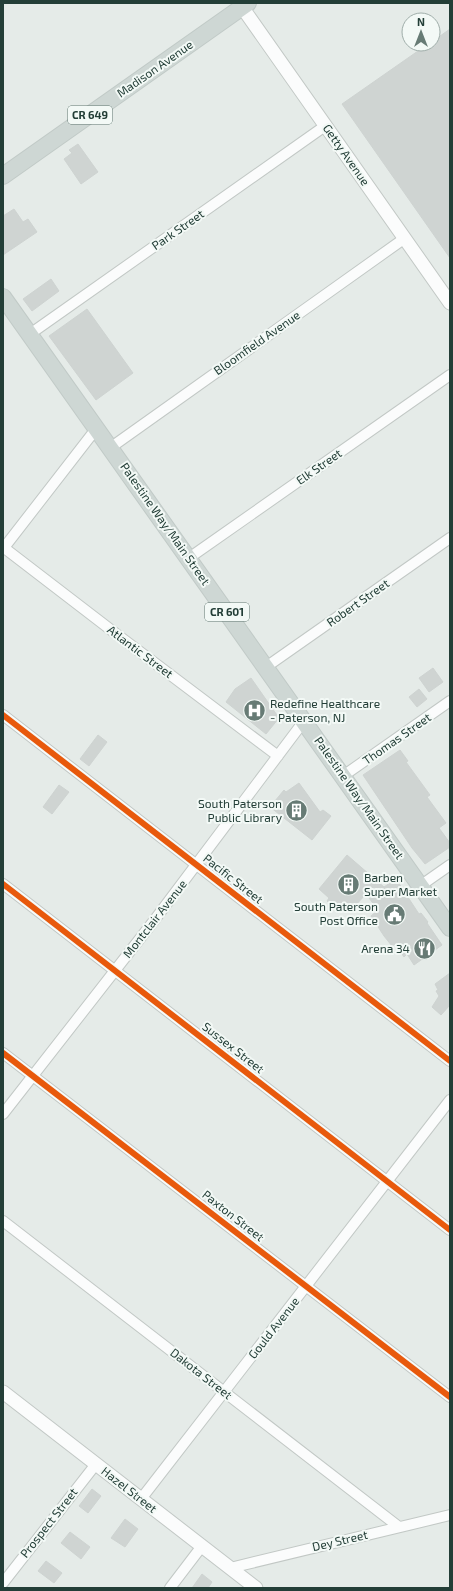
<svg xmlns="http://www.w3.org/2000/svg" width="453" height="1591" font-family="'Exo 2',sans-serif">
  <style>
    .building { fill: #cfd4d2; stroke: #ced3d1 }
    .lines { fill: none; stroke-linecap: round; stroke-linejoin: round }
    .minor-casing { stroke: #c2c8c5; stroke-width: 12 }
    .tertiary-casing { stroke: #c2c8c5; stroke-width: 15 }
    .primary-casing { stroke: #c1cac7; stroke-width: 18 }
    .minor { stroke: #fbfcfc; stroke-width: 10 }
    .tertiary { stroke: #fbfcfc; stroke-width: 13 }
    .primary { stroke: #ced7d4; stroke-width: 16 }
    .cycleway-casing { stroke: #f3f9f6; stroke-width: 8 }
    .cycleway { stroke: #e8590c; stroke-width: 6 }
    .labels { text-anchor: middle; stroke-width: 4; stroke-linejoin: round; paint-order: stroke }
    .shield { fill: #f3f9f6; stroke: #617670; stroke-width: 1 }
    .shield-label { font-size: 11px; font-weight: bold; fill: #233e37 }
    .street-label { font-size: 12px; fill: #233e37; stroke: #f3f9f6 }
    .poi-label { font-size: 12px; fill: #233e37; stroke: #f3f9f6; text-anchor: end }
  </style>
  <rect width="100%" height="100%" fill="#e5ebe8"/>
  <path class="building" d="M 450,29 L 450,258 L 342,104 L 428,44 L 433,44 L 433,41 Z
    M 78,144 L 98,172 L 81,184 L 64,159 L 72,153 L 69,150 Z
    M 14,209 L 23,222 L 28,219 L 37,232 L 3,255 L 3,216 Z
    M 51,279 L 59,291 L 32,311 L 23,299 Z
    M 87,309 L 133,373 L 96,400 L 49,336 Z
    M 433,668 L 443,682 L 429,692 L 419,678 Z
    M 251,678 L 279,718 L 266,734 L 226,702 L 235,689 Z
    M 419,689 L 427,699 L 417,707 L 409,697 Z
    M 98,735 L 107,742 L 89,766 L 80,759 Z
    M 400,750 L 408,761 L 406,762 L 430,795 L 427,797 L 446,823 L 439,828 L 450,843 L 450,847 L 425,864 L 412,848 L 363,775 Z
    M 299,783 L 320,812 L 323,810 L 331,816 L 312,840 L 270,807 L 284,790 L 286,792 Z
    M 59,785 L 69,792 L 52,814 L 43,807 Z
    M 347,855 L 384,887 L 396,879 L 419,914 L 421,913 L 428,922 L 427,923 L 442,945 L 414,965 L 407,954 L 404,957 L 395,944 L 392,946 L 384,936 L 371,916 L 378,910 L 366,894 L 353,908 L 346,902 L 336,908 L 327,901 L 329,898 L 319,889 Z
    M 450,973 L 450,1005 L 441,1015 L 432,1007 L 439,996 L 436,991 L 438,990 L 435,984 Z
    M 92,1489 L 101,1496 L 88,1513 L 79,1506 Z
    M 125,1519 L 138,1529 L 125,1547 L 111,1538 Z
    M 70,1532 L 90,1547 L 81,1559 L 61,1543 Z
    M 46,1561 L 62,1573 L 54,1583 L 38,1571 Z
    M 202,1574 L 212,1582 L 208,1588 L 192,1588 Z"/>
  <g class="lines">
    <defs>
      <path id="minor" d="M 30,334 L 325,126
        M 110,448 L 405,238
        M 3,547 L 115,633 L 278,756
        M 3,549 L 96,429
        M 189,558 L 450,375
        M 266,667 L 450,538
        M 3,715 L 450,1061
        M 343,776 L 450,701
        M 3,884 L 450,1230
        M 420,886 L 450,865
        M 3,1053 L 450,1397
        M 3,1114 L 156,918 L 304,721
        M 3,1221 L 399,1527
        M 141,1499 L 450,1100
        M 230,1568 L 450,1515
        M 3,1583 L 96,1464
        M 170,1588 L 202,1546"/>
      <path id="tertiary" d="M 242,7 L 450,303
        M 3,1392 L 256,1588"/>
      <path id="primary" d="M 3,176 L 248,3
        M 3,297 L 450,928"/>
    </defs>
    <use href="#minor" class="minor-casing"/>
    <use href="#tertiary" class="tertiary-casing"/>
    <use href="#primary" class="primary-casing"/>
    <use href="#minor" class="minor"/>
    <use href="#tertiary" class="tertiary"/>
    <use href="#primary" class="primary"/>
    <defs>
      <path id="cycleway" d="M 3,715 L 450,1061
        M 3,884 L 450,1230
        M 3,1053 L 450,1397"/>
    </defs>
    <use href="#cycleway" class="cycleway-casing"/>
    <use href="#cycleway" class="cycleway"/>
  </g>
  <defs>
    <symbol id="hospital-disc" viewBox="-11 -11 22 22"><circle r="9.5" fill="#677b75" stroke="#f3f9f6"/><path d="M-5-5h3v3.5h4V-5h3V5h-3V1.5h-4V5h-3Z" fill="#fff"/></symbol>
    <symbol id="building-disc" viewBox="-11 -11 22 22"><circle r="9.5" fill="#677b75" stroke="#f3f9f6"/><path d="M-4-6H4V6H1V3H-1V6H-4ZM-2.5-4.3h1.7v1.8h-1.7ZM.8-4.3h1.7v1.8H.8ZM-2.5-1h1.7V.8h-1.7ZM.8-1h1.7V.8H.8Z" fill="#fff"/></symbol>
    <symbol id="civic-disc" viewBox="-11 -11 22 22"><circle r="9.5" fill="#677b75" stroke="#f3f9f6"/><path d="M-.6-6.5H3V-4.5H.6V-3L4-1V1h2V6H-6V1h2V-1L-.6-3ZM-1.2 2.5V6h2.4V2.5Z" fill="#fff"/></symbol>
    <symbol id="restaurant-disc" viewBox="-11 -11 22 22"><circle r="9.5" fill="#677b75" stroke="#f3f9f6"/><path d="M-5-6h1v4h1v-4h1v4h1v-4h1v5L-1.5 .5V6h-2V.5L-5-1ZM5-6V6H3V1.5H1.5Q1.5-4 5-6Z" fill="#fff"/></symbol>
  </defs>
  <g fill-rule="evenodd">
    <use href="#hospital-disc" x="242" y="698" width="25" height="25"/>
    <use href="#building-disc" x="284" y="798" width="25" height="25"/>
    <use href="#building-disc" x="336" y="872" width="25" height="25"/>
    <use href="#civic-disc" x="382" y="902" width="25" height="25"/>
    <use href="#restaurant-disc" x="412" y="936" width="25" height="25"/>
  </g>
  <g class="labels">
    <g class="shield">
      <rect x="68" y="106" width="44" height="18" rx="3"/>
      <rect x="205" y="603" width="44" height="18" rx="3"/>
    </g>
    <g class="shield-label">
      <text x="90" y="119">CR 649</text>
      <text x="227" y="616">CR 601</text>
    </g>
    <g class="street-label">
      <text transform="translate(155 69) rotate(-35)" y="4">Madison Avenue</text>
      <text transform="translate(346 155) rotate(55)" y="4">Getty Avenue</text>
      <text transform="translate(178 230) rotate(-35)" y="4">Park Street</text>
      <text transform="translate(257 343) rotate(-35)" y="4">Bloomfield Avenue</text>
      <text transform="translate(319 467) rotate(-35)" y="4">Elk Street</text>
      <text transform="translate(165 524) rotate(55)" y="4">Palestine Way/Main Street</text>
      <text transform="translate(358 603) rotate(-35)" y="4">Robert Street</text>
      <text transform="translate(140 652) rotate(37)" y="4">Atlantic Street</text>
      <text transform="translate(397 739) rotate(-35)" y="4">Thomas Street</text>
      <text transform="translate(359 798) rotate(55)" y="4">Palestine Way/Main Street</text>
      <text transform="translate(233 879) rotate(38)" y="4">Pacific Street</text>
      <text transform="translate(155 919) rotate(-52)" y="4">Montclair Avenue</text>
      <text transform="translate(233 1048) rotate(38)" y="4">Sussex Street</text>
      <text transform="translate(233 1216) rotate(38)" y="4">Paxton Street</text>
      <text transform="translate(274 1328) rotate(-52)" y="4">Gould Avenue</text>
      <text transform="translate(201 1374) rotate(38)" y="4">Dakota Street</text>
      <text transform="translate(129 1490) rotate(38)" y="4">Hazel Street</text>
      <text transform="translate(49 1523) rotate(-52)" y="4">Prospect Street</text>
      <text transform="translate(340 1541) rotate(-13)" y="4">Dey Street</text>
    </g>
    <g class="poi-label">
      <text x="270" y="708" text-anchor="start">Redefine Healthcare<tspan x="270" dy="14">- Paterson, NJ</tspan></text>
      <text x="282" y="808">South Paterson<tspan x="282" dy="14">Public Library</tspan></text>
      <text x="364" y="882" text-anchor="start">Barben<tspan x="364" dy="14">Super Market</tspan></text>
      <text x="378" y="911">South Paterson<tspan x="378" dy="14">Post Office</tspan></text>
      <text x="410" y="953">Arena 34</text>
    </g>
  </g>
  <rect width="453" height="1591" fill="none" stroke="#233e37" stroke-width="8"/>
  <g transform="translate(421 32)"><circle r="19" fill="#f3f9f6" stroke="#a0aeaa"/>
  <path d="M0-3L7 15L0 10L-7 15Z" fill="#677b75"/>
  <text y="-6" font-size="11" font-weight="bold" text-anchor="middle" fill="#233e37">N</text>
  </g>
</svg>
